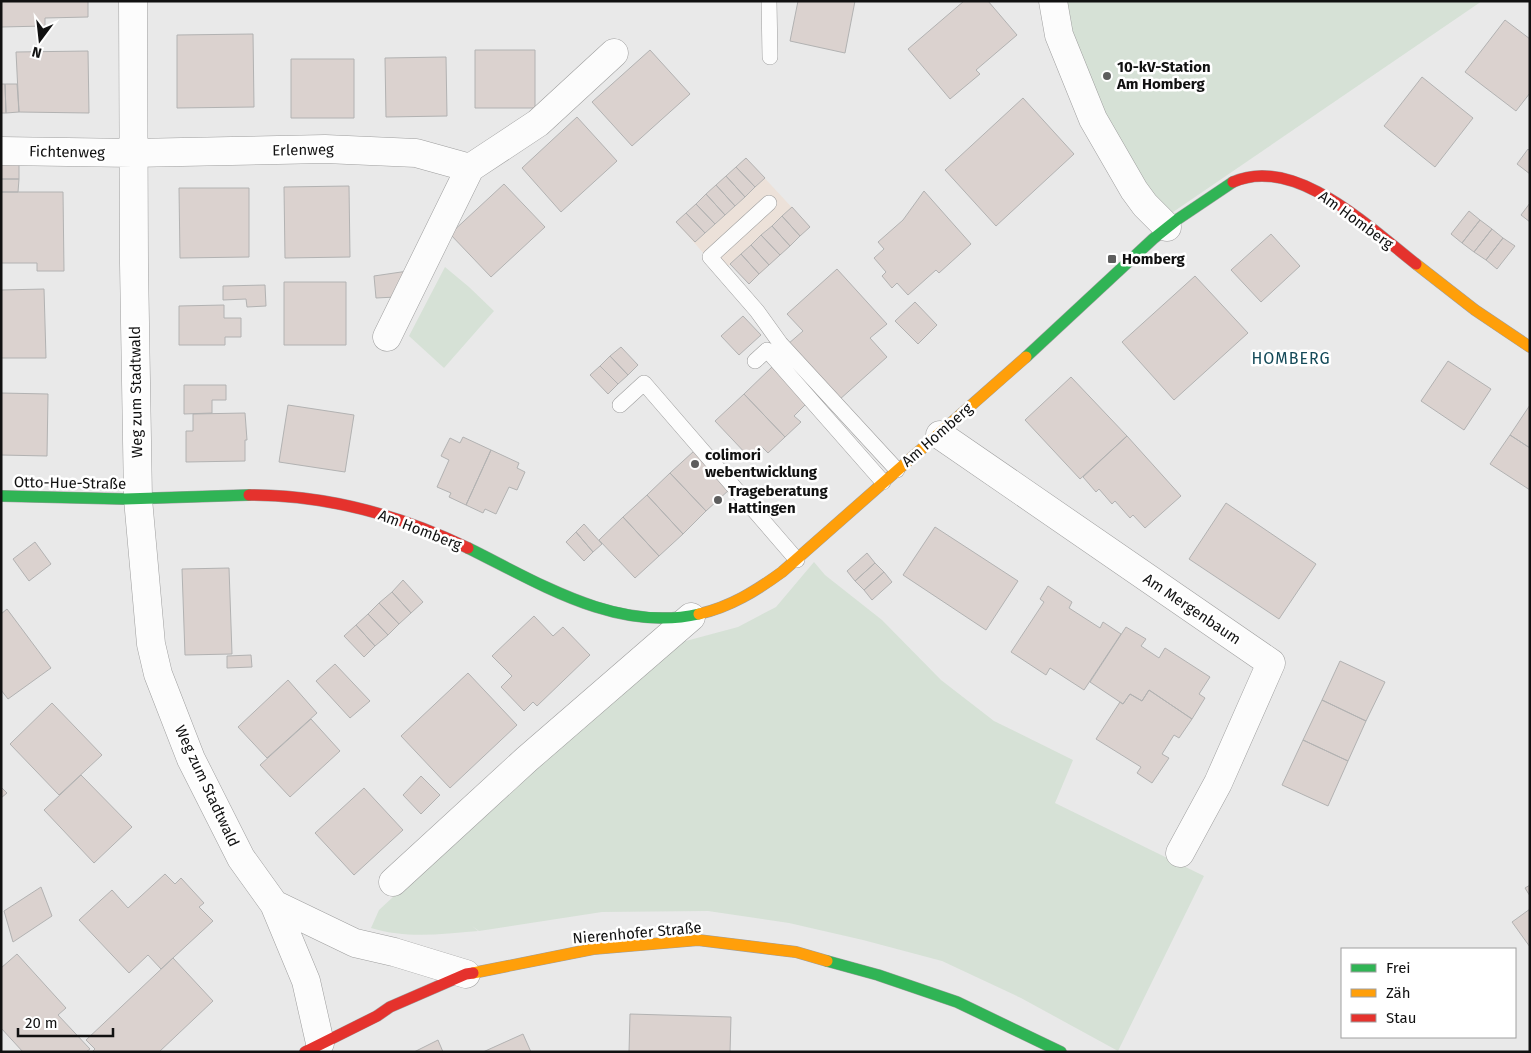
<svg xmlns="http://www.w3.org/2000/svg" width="1531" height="1053" font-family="'Fira Sans',sans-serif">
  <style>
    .industrial { fill: #ece1d9 }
    .green { fill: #d6e1d6 }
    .building { fill: #dbd2cf; stroke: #b2b2b2 }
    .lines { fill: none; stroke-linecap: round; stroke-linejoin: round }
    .lane-casing { stroke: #9e9e9e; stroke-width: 16 }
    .street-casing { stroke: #9e9e9e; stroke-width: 29 }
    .fast-casing { stroke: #9e9e9e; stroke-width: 12 }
    .slow-casing { stroke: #9e9e9e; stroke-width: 12 }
    .jam-casing { stroke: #9e9e9e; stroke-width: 12 }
    .lane { stroke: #fcfcfc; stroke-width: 15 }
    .street { stroke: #fcfcfc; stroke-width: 28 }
    .fast { stroke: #30b455; stroke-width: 11 }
    .slow { stroke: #ff9f0a; stroke-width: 11 }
    .jam { stroke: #e5322d; stroke-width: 11 }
    .poi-dot { fill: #5d5d5d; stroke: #fff; stroke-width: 2 }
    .labels { text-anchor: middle; stroke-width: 5; stroke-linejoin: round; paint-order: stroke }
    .poi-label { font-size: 15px; font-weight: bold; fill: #111; stroke: #fff; text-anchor: start }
    .street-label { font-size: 15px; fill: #111; stroke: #fff }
    .neighbourhood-label { font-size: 16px; letter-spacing: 1px; fill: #144a59; stroke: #fff }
  </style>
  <rect width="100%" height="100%" fill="#e9e9e9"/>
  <path class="industrial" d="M 746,158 L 810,227 L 749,284 L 731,264 L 720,272 L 676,222 Z"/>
  <path class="green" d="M 1067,1 L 1482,1 L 1154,225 L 1068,37 Z
    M 445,267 L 469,287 L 494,311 L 444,368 L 409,336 Z
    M 814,562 L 825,575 L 882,620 L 941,680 L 994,721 L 1073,760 L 1055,803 L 1204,876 L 1118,1051 L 1021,998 L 942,961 L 863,940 L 789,923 L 708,911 L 602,912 L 479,931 L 472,926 L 478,931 C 440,934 408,939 371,928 L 379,910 L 649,659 L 682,642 L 738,627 L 776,607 Z"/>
  <path class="building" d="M 1,1 L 88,1 L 88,17 L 45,18 L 45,26 L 1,27 Z
    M 798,1 L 855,1 L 845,53 L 790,41 Z
    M 964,1 L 988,1 L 1017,35 L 976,70 L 980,74 L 950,99 L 908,49 Z
    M 1505,20 L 1530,39 L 1530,93 L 1516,111 L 1465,72 Z
    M 253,34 L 254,107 L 177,108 L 177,35 Z
    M 475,50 L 535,50 L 535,108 L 475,108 Z
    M 650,50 L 690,94 L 632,146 L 592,102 Z
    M 88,51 L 89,113 L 19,112 L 16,52 Z
    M 446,57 L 447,116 L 386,117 L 385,58 Z
    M 291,59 L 354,59 L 354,118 L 291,118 Z
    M 1107,72 L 1110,79 L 1107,80 L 1103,73 Z
    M 1422,77 L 1473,118 L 1435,167 L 1384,126 Z
    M 1,84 L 5,84 L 6,113 L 1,113 Z
    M 5,84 L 17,84 L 19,112 L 6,113 Z
    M 1023,98 L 1074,154 L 996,226 L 945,170 Z
    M 577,117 L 617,161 L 561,212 L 522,168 Z
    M 1528,149 L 1530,151 L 1530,174 L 1517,164 Z
    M 746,158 L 765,178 L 755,187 L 736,167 Z
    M 1,164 L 19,164 L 19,179 L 1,179 Z
    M 736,167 L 755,187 L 745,197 L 726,176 Z
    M 726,176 L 745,197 L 735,206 L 716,185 Z
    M 1,179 L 19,179 L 18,192 L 1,192 Z
    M 504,184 L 545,227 L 491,277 L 450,234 Z
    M 716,185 L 735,206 L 725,215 L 706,194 Z
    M 349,186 L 350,257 L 285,258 L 284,187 Z
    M 179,188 L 249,188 L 249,257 L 180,258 Z
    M 924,191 L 971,244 L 939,273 L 936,270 L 908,295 L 897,283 L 892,288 L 882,276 L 886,272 L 874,258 L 884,249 L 878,242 L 903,220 Z
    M 1,192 L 63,192 L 64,271 L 37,271 L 37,263 L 1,263 Z
    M 706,194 L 725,215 L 715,224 L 696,204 Z
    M 1530,203 L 1530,222 L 1521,215 Z
    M 696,204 L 715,224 L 705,233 L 686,213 Z
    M 792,207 L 810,227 L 800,236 L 782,216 Z
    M 1469,211 L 1480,220 L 1462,243 L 1451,234 Z
    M 686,213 L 705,233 L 695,242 L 676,222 Z
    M 782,216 L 800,236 L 790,246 L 772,226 Z
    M 1480,220 L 1492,229 L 1474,252 L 1462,243 Z
    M 772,226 L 790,246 L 780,255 L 761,235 Z
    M 1492,229 L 1503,238 L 1486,260 L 1474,252 Z
    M 1271,234 L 1300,266 L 1261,302 L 1231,270 Z
    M 761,235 L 780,255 L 769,265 L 751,245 Z
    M 1503,238 L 1515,246 L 1497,269 L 1486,260 Z
    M 751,245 L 769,265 L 759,274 L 741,254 Z
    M 741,254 L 759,274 L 749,284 L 730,264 Z
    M 837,269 L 887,324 L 870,338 L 887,357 L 839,400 L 788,344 L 803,331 L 787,314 Z
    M 408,271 L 396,297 L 376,298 L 374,276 Z
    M 1195,276 L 1248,333 L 1174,400 L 1122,342 Z
    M 284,282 L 346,282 L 346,345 L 284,345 Z
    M 265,285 L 266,306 L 247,307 L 246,299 L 223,300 L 223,286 Z
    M 44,289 L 46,358 L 1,358 L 1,290 Z
    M 915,302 L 937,325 L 918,344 L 895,321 Z
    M 224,305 L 224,318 L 241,318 L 241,337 L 225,337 L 225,345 L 179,345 L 179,306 Z
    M 743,316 L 761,335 L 739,355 L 721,336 Z
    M 621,347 L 638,365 L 628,375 L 610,356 Z
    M 610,356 L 628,375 L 618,384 L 600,366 Z
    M 1448,361 L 1491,389 L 1464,430 L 1421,401 Z
    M 600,366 L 618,384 L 608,394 L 590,375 Z
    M 772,367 L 806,404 L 794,416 L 801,422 L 785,437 L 744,394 Z
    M 1071,377 L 1127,436 L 1080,479 L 1025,420 Z
    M 184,385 L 226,385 L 226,400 L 212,400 L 212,413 L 184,414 Z
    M 1,393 L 48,394 L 47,456 L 1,455 Z
    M 744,394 L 785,437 L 768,453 L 761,446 L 749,457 L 715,421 Z
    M 288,405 L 354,415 L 345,472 L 279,462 Z
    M 1530,405 L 1530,448 L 1510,435 Z
    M 245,413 L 247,440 L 245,440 L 245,461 L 186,462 L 186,431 L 193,431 L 193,414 Z
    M 1510,435 L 1530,448 L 1530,490 L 1490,464 Z
    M 1127,436 L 1181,496 L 1145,528 L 1133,515 L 1130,518 L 1115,501 L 1112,504 L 1099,489 L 1096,492 L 1083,477 Z
    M 463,437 L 491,450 L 466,505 L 449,497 L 451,493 L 437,487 L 449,460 L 441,456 L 450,438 L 460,443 Z
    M 491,450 L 519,463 L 517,468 L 525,472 L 517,490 L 509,487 L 496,514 L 485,509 L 483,513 L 466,505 Z
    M 694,451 L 730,489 L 706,511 L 670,473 Z
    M 670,473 L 706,511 L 683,534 L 647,495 Z
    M 647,495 L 683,534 L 659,556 L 623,517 Z
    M 1226,503 L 1316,564 L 1279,619 L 1189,559 Z
    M 623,517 L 659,556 L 635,578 L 599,540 Z
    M 584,524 L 602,544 L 593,552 L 576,532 Z
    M 935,527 L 1018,581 L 986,630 L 903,575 Z
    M 576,532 L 593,552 L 584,561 L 566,542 Z
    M 35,542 L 51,564 L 29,581 L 13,559 Z
    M 867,553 L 875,563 L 855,581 L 847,571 Z
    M 875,563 L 884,572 L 864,590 L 855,581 Z
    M 229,568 L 232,654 L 185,655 L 182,569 Z
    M 884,572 L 892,582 L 872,600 L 864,590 Z
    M 403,580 L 423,602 L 411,613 L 392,592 Z
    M 1048,586 L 1072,602 L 1069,608 L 1100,628 L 1103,622 L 1121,634 L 1084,690 L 1050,668 L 1046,675 L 1011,652 L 1044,602 L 1040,599 Z
    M 392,592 L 411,613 L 399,624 L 379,603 Z
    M 379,603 L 399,624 L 388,635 L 368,614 Z
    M 7,609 L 51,668 L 8,699 L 1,690 L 1,614 Z
    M 368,614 L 388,635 L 375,646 L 356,625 Z
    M 534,616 L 553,636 L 563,627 L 590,655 L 537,706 L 533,702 L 524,711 L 501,687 L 512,676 L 492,656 Z
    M 356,625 L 375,646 L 364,657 L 344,636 Z
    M 1126,627 L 1146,639 L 1141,646 L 1159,658 L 1165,648 L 1210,677 L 1199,694 L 1205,698 L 1192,719 L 1149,690 L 1142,701 L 1130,694 L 1123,704 L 1090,682 Z
    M 251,655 L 252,667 L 227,668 L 227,656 Z
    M 1340,661 L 1385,682 L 1366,721 L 1322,700 Z
    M 335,664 L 370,701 L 350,718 L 316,681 Z
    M 468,673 L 517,725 L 450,788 L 401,736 Z
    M 288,680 L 317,713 L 267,758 L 238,727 Z
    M 1149,690 L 1192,719 L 1179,738 L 1174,735 L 1162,754 L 1169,758 L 1152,783 L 1137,773 L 1141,767 L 1096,739 L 1120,702 L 1123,704 L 1130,694 L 1142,701 Z
    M 1322,700 L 1366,721 L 1348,761 L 1303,740 Z
    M 52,703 L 102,755 L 59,795 L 10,744 Z
    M 311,719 L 340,751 L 290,797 L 260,765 Z
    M 1303,740 L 1348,761 L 1328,806 L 1282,785 Z
    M 81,775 L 132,827 L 94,863 L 44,810 Z
    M 421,776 L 440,795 L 421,814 L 403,795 Z
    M 1,787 L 7,793 L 1,798 Z
    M 364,788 L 403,830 L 354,875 L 315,833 Z
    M 165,874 L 175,884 L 181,878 L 204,903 L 199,907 L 213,921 L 161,969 L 148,955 L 129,973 L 79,920 L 112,890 L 128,908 Z
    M 1530,885 L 1530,896 L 1525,888 Z
    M 41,887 L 52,916 L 13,942 L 4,911 Z
    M 1530,909 L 1530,947 L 1512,922 Z
    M 17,954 L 66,1008 L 58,1015 L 90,1049 L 86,1052 L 23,1052 L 1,1028 L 1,968 Z
    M 173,958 L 213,1001 L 159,1052 L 92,1052 L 95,1049 L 86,1040 Z
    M 630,1014 L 731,1017 L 730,1052 L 629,1052 Z
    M 523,1034 L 531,1052 L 483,1052 Z
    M 438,1040 L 443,1052 L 414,1052 Z"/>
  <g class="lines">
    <defs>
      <path id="lane" d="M 769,1 L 770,57
        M 769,203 L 710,257 L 757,311 L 780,343 L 897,470
        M 755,361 L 767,350 L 883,482
        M 620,405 L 644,383 L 797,560"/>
      <path id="street" d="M 133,1 L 134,264 L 138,499 L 151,644 L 158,674 L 191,759 L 241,858 L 274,904 L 306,981 L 320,1043
        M 1053,1 L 1059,35 L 1093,119 L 1134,190 L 1145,205 L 1167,227
        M 1,151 L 133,153 L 325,149 L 416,153 L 470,168 L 538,123 L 614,53
        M 387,337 L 470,168
        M 940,435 L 1271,663 L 1218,783 L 1180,853
        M 393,882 L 527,759 L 691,617
        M 274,904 L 355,943 L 394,952 L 466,974"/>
      <path id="fast" d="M 1026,357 L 1153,239 L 1178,219 L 1233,182
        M 1,496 L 125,499 L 249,495
        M 468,548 C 539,583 617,633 699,614
        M 827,961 L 878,975 L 957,1002 L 1061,1052"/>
      <path id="slow" d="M 1416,264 L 1475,310 L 1530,347
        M 699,614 C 730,607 756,591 782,572 L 1026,357
        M 473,973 L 593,949 L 698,940 L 796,952 L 827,961"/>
      <path id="jam" d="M 1233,182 C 1295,154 1371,229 1416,264
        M 249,495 C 326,495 398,514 468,548
        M 305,1052 L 377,1016 L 390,1007 L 466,974 L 473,973"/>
    </defs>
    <use href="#lane" class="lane-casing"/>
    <use href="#street" class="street-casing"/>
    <use href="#fast" class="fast-casing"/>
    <use href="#slow" class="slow-casing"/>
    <use href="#jam" class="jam-casing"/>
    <use href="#lane" class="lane"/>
    <use href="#street" class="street"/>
    <use href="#fast" class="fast"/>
    <use href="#slow" class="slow"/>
    <use href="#jam" class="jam"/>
  </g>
  <g class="poi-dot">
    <circle cx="1107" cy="76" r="5"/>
    <rect x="1107" y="254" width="10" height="10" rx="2.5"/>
    <circle cx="695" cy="464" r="5"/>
    <circle cx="718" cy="500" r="5"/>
  </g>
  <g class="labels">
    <g class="poi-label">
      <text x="1117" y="72">10-kV-Station<tspan x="1117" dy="17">Am Homberg</tspan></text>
      <text x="1122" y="264">Homberg</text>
      <text x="705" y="460">colimori<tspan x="705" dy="17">webentwicklung</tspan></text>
      <text x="728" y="496">Trageberatung<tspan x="728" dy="17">Hattingen</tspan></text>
    </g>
    <g class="street-label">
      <text transform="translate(303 150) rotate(-1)" y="5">Erlenweg</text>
      <text transform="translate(67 152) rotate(1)" y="5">Fichtenweg</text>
      <text transform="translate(1356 220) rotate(36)" y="5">Am Homberg</text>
      <text transform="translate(136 392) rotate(-91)" y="5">Weg zum Stadtwald</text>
      <text transform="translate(937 435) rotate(-41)" y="5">Am Homberg</text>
      <text transform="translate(70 483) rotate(1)" y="5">Otto-Hue-Straße</text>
      <text transform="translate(420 530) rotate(21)" y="5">Am Homberg</text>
      <text transform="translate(1192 609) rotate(34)" y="5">Am Mergenbaum</text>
      <text transform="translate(207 786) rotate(65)" y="5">Weg zum Stadtwald</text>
      <text transform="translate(637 933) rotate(-5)" y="5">Nierenhofer Straße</text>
    </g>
    <g class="neighbourhood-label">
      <text x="1291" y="364">HOMBERG</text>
    </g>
  </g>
  <rect width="1531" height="1053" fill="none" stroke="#111111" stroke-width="5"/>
  <rect x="1341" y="948" width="175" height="90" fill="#ffffff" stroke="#a0a0a0"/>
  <rect x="1351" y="964" width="25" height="8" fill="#30b455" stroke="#a0a0a0"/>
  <text x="1386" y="973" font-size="15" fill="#111111">Frei</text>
  <rect x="1351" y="989" width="25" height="8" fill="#ff9f0a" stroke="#a0a0a0"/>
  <text x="1386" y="998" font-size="15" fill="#111111">Zäh</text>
  <rect x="1351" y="1014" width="25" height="8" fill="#e5322d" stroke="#a0a0a0"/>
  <text x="1386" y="1023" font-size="15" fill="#111111">Stau</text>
  <g transform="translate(40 40) rotate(195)" stroke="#ffffff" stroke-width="4" paint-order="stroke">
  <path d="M0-4L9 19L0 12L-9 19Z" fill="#111111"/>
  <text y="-8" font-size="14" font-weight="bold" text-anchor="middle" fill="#111111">N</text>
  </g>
  <path d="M18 1028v8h95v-8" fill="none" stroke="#111111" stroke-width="2.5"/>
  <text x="25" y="1028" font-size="15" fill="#111111" stroke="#ffffff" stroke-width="4" paint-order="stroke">20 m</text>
</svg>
